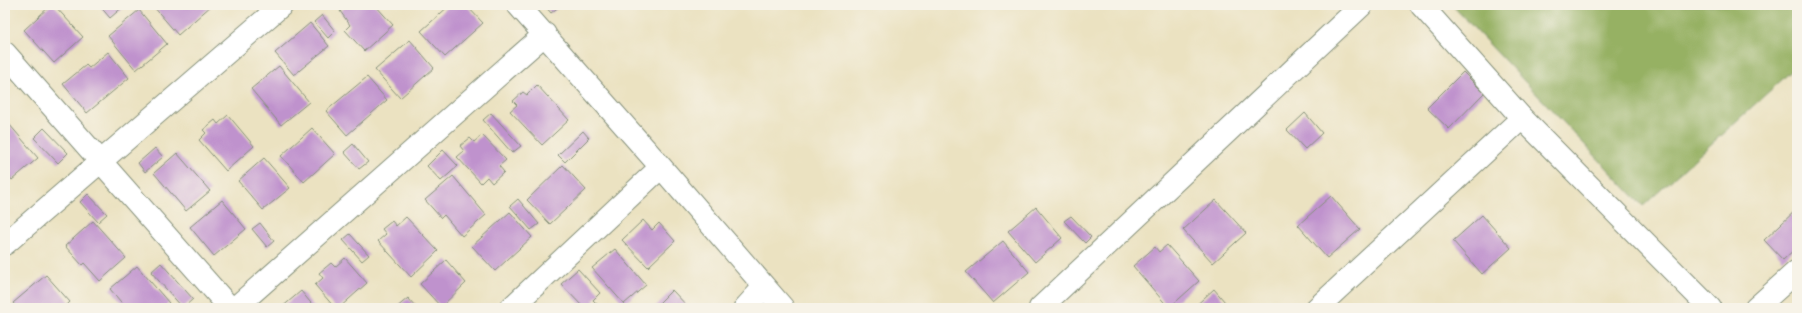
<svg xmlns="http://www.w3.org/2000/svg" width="1802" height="313" font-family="'Comic Neue',sans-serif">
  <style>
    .forest { fill: #96b163; stroke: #5a774c }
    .building { fill: #bf92cd }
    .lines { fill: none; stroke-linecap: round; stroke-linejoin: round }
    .minor-casing { stroke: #85907a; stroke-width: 24 }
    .minor { stroke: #fff; stroke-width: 22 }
  </style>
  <rect width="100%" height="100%" fill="#f7f3e8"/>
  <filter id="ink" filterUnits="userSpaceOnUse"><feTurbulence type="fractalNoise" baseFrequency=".025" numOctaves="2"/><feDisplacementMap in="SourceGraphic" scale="8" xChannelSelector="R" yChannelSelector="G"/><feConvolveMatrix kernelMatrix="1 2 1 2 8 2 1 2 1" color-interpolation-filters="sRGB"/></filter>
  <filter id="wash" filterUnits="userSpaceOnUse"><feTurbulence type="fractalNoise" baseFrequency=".012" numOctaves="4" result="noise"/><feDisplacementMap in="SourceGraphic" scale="16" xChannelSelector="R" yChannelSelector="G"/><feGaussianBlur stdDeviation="0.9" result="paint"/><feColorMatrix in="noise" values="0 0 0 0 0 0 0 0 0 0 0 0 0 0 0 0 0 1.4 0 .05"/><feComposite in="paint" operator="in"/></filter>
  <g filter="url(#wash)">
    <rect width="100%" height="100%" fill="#ebe2c1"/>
    <path class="forest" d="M 1452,5 L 1797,5 L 1797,66 L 1643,206 Z"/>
    <g id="blocks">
      <path class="building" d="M 51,5 L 54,5 L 83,37 L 54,63 L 24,30 Z
        M 99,5 L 125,5 L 110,18 Z
        M 154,5 L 212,5 L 178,35 L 153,6 Z
        M 347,5 L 375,5 L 393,25 L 364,51 L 345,30 L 350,25 L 340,11 Z
        M 450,5 L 466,5 L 483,23 L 445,57 L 421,31 Z
        M 544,5 L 561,5 L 551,13 Z
        M 139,10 L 167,44 L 136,70 L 108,36 Z
        M 322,15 L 335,31 L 328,38 L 314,22 Z
        M 310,23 L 329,46 L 294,75 L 275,53 Z
        M 410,40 L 434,68 L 400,98 L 375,70 Z
        M 108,52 L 129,78 L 87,113 L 63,84 L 86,65 L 89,68 Z
        M 279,66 L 309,102 L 281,125 L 251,89 Z
        M 1463,72 L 1484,93 L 1449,129 L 1427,108 Z
        M 367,77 L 387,100 L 347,135 L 326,111 Z
        M 537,85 L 569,120 L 542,145 L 510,111 L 517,105 L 513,101 L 523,92 L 527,95 Z
        M 491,113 L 521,146 L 512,153 L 483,120 Z
        M 1305,113 L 1322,133 L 1305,149 L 1287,130 Z
        M 228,115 L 254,146 L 226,171 L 199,140 L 206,133 L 203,130 L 215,120 L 218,124 Z
        M 9,124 L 38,158 L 12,180 L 5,171 L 5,127 Z
        M 44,128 L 68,153 L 58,163 L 34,138 Z
        M 312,128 L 335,154 L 304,182 L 281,156 Z
        M 583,131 L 589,138 L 565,162 L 558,155 Z
        M 482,135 L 506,160 L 499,166 L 504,172 L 492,183 L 487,177 L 481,183 L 457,157 L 464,151 L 460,146 L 470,138 L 474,142 Z
        M 353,144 L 368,162 L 359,169 L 344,152 Z
        M 155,148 L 163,157 L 145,172 L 138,163 Z
        M 443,150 L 458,166 L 441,181 L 427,166 Z
        M 177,153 L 210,191 L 186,211 L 154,173 Z
        M 264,158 L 290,188 L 263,210 L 238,181 Z
        M 563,165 L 586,190 L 550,224 L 527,200 Z
        M 453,176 L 486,215 L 462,236 L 444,215 L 441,218 L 425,200 Z
        M 88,194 L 107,214 L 98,222 L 80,202 Z
        M 1331,196 L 1360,229 L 1327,258 L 1298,225 Z
        M 518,199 L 539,224 L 531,230 L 510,206 Z
        M 222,200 L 246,229 L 214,256 L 190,227 Z
        M 1216,200 L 1246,233 L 1213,263 L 1183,230 Z
        M 1036,207 L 1062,238 L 1035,262 L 1008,231 Z
        M 1797,209 L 1797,247 L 1783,260 L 1764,240 Z
        M 510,212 L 532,237 L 495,271 L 472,246 Z
        M 1482,215 L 1511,248 L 1482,274 L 1453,241 Z
        M 1071,216 L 1091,237 L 1085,243 L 1064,221 Z
        M 406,217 L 438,251 L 411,277 L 378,241 L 386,234 L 382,229 L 392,221 L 396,226 Z
        M 643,220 L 652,230 L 659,223 L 675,241 L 648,267 L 622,240 Z
        M 93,221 L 126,258 L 100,281 L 84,263 L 82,265 L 65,246 Z
        M 260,223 L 274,241 L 267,247 L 252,229 Z
        M 350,234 L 369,255 L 362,261 L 343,240 Z
        M 1003,241 L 1029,272 L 993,303 L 966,272 Z
        M 1167,245 L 1199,281 L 1169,308 L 1133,266 L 1155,247 L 1159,252 Z
        M 615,249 L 646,285 L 624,304 L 592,268 Z
        M 345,258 L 367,283 L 339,308 L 335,308 L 315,285 L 323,278 L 319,273 L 331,263 L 335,267 Z
        M 446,260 L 466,283 L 441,307 L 420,284 Z
        M 161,263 L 193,299 L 183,308 L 151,272 Z
        M 137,266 L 169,303 L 163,308 L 126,308 L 110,289 Z
        M 578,269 L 600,293 L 593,300 L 600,307 L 598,308 L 584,308 L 561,284 Z
        M 46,275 L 70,302 L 64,308 L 17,308 L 13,303 Z
        M 1214,289 L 1230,308 L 1193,308 Z
        M 672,290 L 689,308 L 654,308 Z
        M 301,291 L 315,308 L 281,308 Z
        M 408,298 L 417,308 L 396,308 Z"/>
    </g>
  </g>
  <g filter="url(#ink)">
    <use href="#blocks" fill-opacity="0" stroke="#85907a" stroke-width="1"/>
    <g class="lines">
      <defs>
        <path id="minor" d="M 518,5 L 661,167 L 783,308
          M 1421,5 L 1522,118
          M 5,53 L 230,308
          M 5,244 L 282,5
          M 235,308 L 545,34
          M 511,308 L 661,167
          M 745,308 L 764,287
          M 1040,308 L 1362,5
          M 1317,308 L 1522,118 L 1710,308
          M 1756,308 L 1797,271"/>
      </defs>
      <use href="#minor" class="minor-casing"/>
      <use href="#minor" class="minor"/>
    </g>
  </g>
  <rect width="1802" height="313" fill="none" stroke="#f7f3e8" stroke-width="20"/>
</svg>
